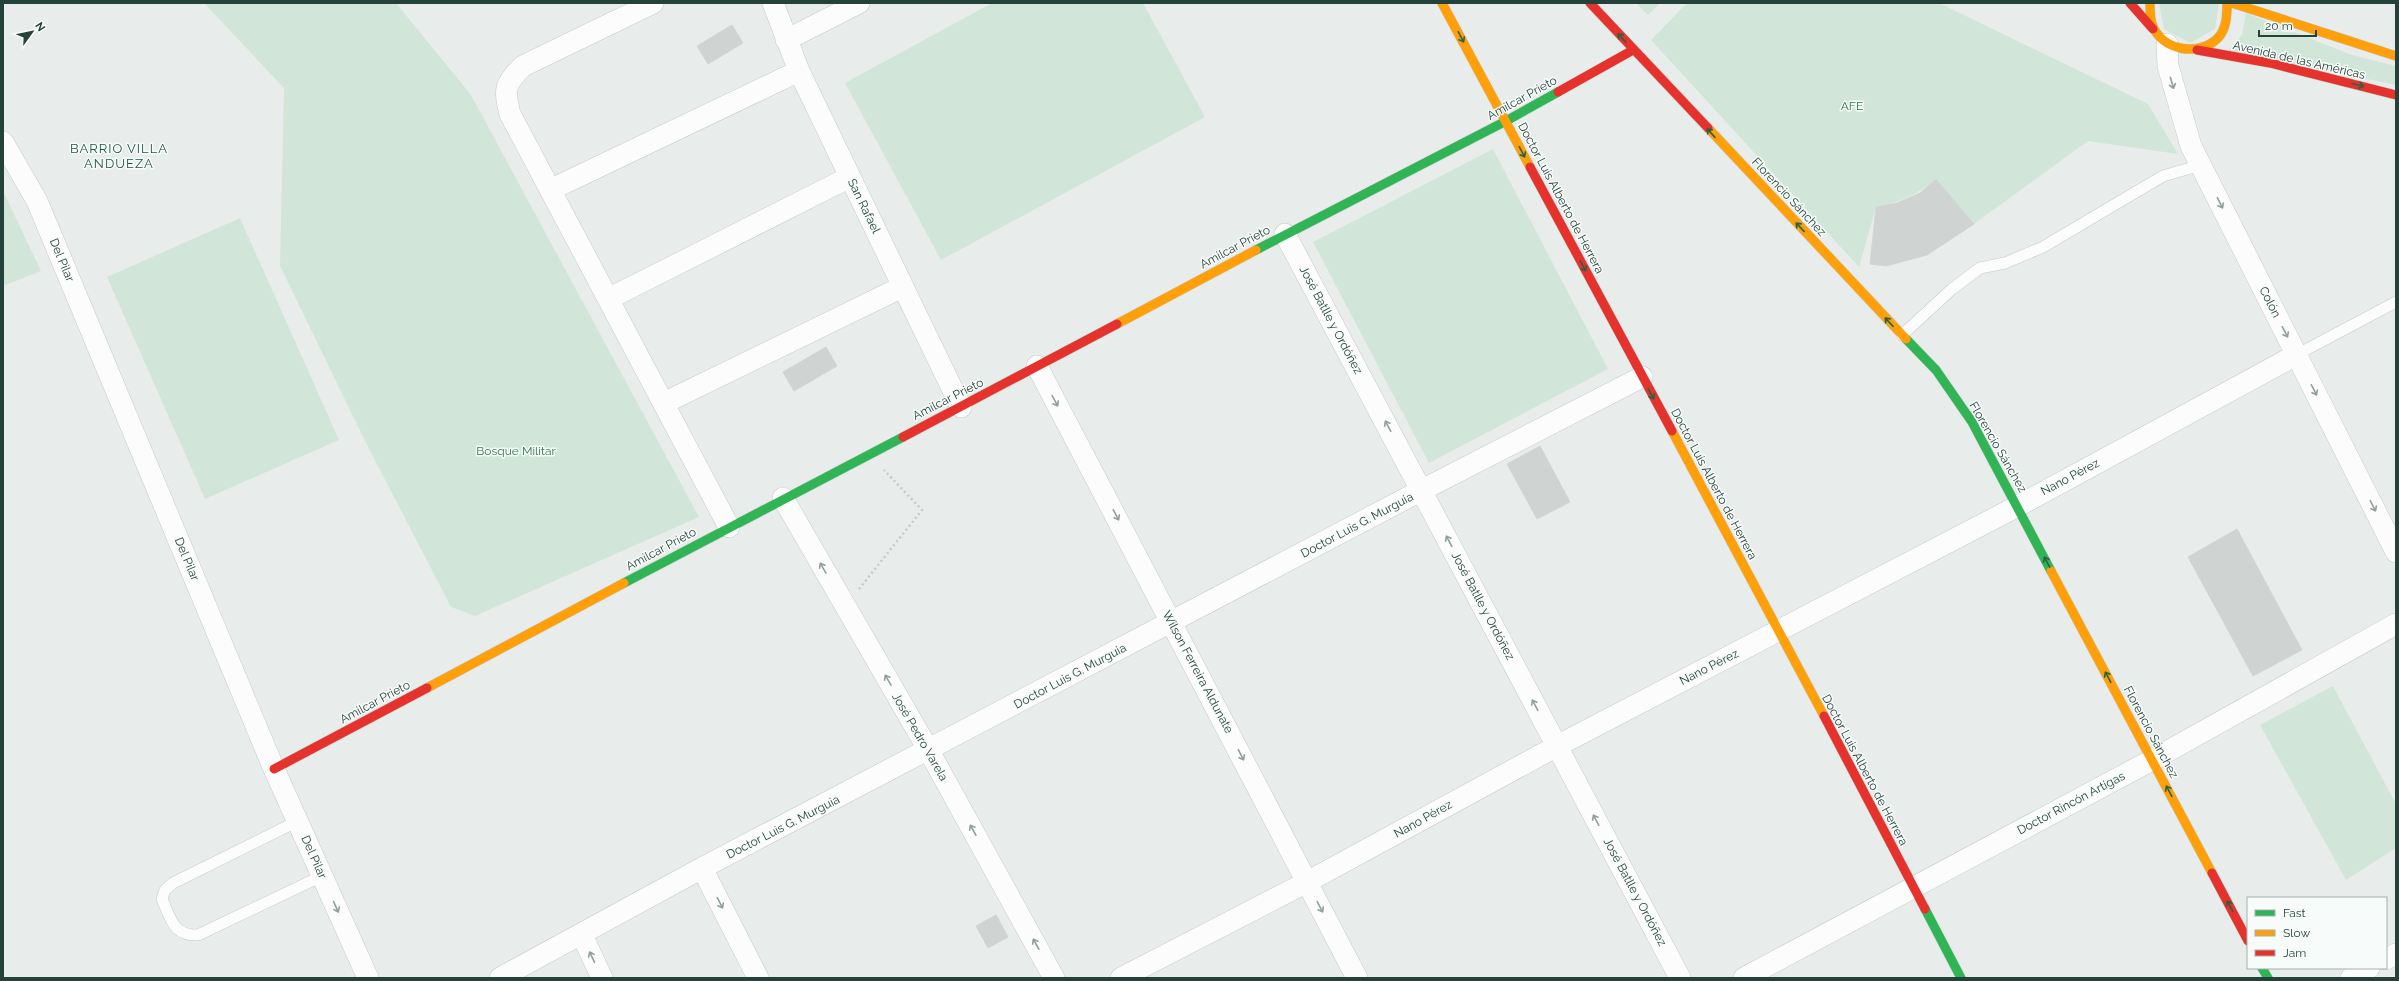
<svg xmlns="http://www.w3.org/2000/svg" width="2399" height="981" font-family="Raleway,sans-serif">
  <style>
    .green { fill: #d1e6d8 }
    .building { fill: #cfd4d2; stroke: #d1d6d4 }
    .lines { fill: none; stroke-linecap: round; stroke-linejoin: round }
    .lane-casing { stroke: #c5cac8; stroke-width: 12 }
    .street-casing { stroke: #c5cac8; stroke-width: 22 }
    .fast-casing { stroke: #c3cbc8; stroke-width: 10 }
    .slow-casing { stroke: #c3cbc8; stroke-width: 10 }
    .jam-casing { stroke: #c3cbc8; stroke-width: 10 }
    .path { stroke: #c3ccca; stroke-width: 2.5; stroke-dasharray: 2 3; stroke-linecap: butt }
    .lane { stroke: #fcfcfc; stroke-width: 11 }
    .street { stroke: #fcfcfc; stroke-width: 21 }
    .fast { stroke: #30b455; stroke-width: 9 }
    .slow { stroke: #ff9f0a; stroke-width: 9 }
    .jam { stroke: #e5322d; stroke-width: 9 }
    .oneway { stroke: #286442 }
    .oneway2 { stroke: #909f9b }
    .labels { text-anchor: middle; stroke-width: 3; stroke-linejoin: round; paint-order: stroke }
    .street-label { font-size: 12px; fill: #24423a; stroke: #f7fbf9 }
    .park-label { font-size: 12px; fill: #2d7a4b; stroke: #f7fbf9 }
    .neighbourhood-label { font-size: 13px; letter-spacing: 1px; fill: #1f5548; stroke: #f7fbf9 }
  </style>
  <rect width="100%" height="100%" fill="#e8edeb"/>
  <path class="green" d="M 204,3 L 396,3 L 471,95 L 699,517 L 475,616 L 451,607 L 366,443 L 280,266 L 284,88 Z
    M 992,3 L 1143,3 L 1205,117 L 941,260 L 845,83 Z
    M 1636,3 L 1660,3 L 1648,15 Z
    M 1687,3 L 1939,3 L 2148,104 L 2178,154 L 2088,141 L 1974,224 L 1936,179 C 1917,195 1900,202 1876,207 L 1859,267 L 1651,40 Z
    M 2159,3 L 2219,3 L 2215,29 L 2190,43 L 2164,29 Z
    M 2246,13 L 2352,55 L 2396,66 L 2396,85 L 2228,51 L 2242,35 Z
    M 1493,149 L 1608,369 L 1429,463 L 1313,242 Z
    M 3,191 L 41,271 L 3,286 Z
    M 240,218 L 339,440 L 205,499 L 107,277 Z
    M 2333,686 L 2396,804 L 2396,848 L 2346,880 L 2260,725 Z"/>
  <path class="building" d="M 732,25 L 743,43 L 708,64 L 697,46 Z
    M 1936,179 L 1974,224 L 1927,255 L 1886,266 L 1870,264 L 1876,207 L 1897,203 L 1920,193 Z
    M 826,347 L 837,366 L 794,391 L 783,372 Z
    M 1540,446 L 1570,502 L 1537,519 L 1507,464 Z
    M 2237,529 L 2302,650 L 2253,676 L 2188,557 Z
    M 996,915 L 1008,937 L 988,948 L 976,926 Z"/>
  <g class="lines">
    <defs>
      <path id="lane" d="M 1902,335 L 1952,289 L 1980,268 L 2005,263 L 2043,247 L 2163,176 L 2201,165
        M 2296,355 L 2396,302
        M 298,821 L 173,883 L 165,890 L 162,899 C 171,919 173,936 198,935 L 322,876"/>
      <path id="street" d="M 653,3 L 523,66 C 504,85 504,89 510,114 L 729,527
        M 773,3 L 799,71 L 961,407
        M 786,40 L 859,3
        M 2167,44 L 2168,66 L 2191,146 L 2396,552
        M 3,142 L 37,201 L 274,769 L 368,978
        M 550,190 L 799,71
        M 1285,234 L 1680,978
        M 608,299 L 850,177
        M 1037,366 L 1357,978
        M 664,403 L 902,287
        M 783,498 L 929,751 L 1054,978
        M 702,868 L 758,978
        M 582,935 L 602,978
        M 2386,959 L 2396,954
        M 500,978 L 702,868 L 1422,490 L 1642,377
        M 1121,978 L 1307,882 L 1557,746 L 2018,506 L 2296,355
        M 1744,978 L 2152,760 L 2396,624
        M 2351,978 L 2369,968"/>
      <path id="fast" d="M 1256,250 L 1506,121 L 1558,92
        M 1906,339 L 1936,370 L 1972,422 L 2051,571
        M 624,583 L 903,437
        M 1925,909 L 1961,978
        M 2262,968 L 2268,978"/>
      <path id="slow" d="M 1442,3 L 1530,167
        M 2150,3 C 2150,9 2150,18 2152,24 C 2161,51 2199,57 2218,38 C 2227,28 2227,15 2227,3
        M 2232,3 L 2396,56
        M 1708,128 L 1906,339
        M 1117,324 L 1256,250
        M 1672,431 L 1824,716
        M 2051,571 L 2212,873
        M 427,688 L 624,583"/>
      <path id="jam" d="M 1590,3 L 1708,128
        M 2130,3 L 2153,29
        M 2197,50 L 2270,63 L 2396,95
        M 1558,92 L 1633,50
        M 1530,167 L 1672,431
        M 903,437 L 1117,324
        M 1824,716 L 1925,909
        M 274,769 L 427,688
        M 2212,873 L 2248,941"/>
    </defs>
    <use href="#lane" class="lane-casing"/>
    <use href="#street" class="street-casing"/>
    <use href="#fast" class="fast-casing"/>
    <use href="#slow" class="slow-casing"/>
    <use href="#jam" class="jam-casing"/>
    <path class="path" d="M 859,589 L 922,510 L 884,470"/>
    <use href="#lane" class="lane"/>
    <use href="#street" class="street"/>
    <use href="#fast" class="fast"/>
    <use href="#slow" class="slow"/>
    <use href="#jam" class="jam"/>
  </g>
  <defs><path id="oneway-shaft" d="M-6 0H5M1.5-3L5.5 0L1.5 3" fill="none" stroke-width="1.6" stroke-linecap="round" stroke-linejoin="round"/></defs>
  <g class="oneway">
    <use href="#oneway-shaft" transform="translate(1461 37) rotate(62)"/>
    <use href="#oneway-shaft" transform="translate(1622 38) rotate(-132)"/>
    <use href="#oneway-shaft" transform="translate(2358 85) rotate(14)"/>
    <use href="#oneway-shaft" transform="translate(1711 133) rotate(-133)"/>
    <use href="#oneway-shaft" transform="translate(1522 152) rotate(62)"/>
    <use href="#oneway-shaft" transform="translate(1800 227) rotate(-133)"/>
    <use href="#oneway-shaft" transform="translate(1583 266) rotate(62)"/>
    <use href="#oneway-shaft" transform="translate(1889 322) rotate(-133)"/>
    <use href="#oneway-shaft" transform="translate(1651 394) rotate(62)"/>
    <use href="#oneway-shaft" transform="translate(2047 562) rotate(-118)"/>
    <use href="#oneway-shaft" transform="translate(2108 677) rotate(-118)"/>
    <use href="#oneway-shaft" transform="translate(2169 791) rotate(-118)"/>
    <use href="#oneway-shaft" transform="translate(2230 906) rotate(-118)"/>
  </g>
  <g class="oneway2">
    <use href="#oneway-shaft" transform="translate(2172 83) rotate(74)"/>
    <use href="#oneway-shaft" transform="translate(2220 203) rotate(63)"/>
    <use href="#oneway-shaft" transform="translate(2285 332) rotate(63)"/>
    <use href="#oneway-shaft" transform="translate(2314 390) rotate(63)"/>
    <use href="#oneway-shaft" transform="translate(1055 401) rotate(62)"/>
    <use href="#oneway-shaft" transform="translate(1388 426) rotate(-118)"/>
    <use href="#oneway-shaft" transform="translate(2373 506) rotate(63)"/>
    <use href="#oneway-shaft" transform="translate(1116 515) rotate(62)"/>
    <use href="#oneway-shaft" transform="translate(1449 541) rotate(-118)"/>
    <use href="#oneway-shaft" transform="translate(823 568) rotate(-120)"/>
    <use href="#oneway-shaft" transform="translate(888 680) rotate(-120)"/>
    <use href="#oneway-shaft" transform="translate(1535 705) rotate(-118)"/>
    <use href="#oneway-shaft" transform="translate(1241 755) rotate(63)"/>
    <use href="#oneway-shaft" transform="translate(1596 820) rotate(-118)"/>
    <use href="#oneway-shaft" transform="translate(973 830) rotate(-119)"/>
    <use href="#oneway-shaft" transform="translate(720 903) rotate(63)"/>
    <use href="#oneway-shaft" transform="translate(336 907) rotate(66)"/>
    <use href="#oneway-shaft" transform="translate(1320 907) rotate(62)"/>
    <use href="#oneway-shaft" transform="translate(1036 944) rotate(-119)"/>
    <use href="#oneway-shaft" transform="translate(592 957) rotate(-115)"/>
  </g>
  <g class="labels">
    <g class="street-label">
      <text transform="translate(2299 60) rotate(13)" y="4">Avenida de las Américas</text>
      <text transform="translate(1522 98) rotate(-29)" y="4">Amilcar Prieto</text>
      <text transform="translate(1789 197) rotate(47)" y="4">Florencio Sánchez</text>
      <text transform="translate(1561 198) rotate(62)" y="4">Doctor Luis Alberto de Herrera</text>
      <text transform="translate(864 206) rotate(64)" y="4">San Rafael</text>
      <text transform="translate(1235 247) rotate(-28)" y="4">Amilcar Prieto</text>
      <text transform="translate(62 260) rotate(67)" y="4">Del Pilar</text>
      <text transform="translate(2270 302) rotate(63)" y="4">Colón</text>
      <text transform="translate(1331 320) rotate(62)" y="4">José Batlle y Ordóñez</text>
      <text transform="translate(948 399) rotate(-27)" y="4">Amilcar Prieto</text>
      <text transform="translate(1998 447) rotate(60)" y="4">Florencio Sánchez</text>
      <text transform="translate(2070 477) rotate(-28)" y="4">Nano Pérez</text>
      <text transform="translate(1714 484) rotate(62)" y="4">Doctor Luis Alberto de Herrera</text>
      <text transform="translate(1357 525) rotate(-28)" y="4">Doctor Luis G. Murguia</text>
      <text transform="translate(661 549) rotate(-28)" y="4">Amilcar Prieto</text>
      <text transform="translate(187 559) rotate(67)" y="4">Del Pilar</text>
      <text transform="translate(1483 606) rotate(62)" y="4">José Batlle y Ordóñez</text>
      <text transform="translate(1709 667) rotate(-27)" y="4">Nano Pérez</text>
      <text transform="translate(1198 672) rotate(62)" y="4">Wilson Ferreira Aldunate</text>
      <text transform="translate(1070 676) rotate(-28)" y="4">Doctor Luis G. Murguia</text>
      <text transform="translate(375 702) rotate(-28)" y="4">Amilcar Prieto</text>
      <text transform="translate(2151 732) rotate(62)" y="4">Florencio Sánchez</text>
      <text transform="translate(920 737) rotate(60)" y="4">José Pedro Varela</text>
      <text transform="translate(1865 770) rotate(62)" y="4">Doctor Luis Alberto de Herrera</text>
      <text transform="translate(2071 803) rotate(-28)" y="4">Doctor Rincón Artigas</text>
      <text transform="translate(1423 819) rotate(-29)" y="4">Nano Pérez</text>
      <text transform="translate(783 827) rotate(-27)" y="4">Doctor Luis G. Murguia</text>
      <text transform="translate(314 857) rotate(66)" y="4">Del Pilar</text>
      <text transform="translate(1635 892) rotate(62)" y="4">José Batlle y Ordóñez</text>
    </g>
    <g class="park-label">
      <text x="1852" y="110">AFE</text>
      <text x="516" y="455">Bosque Militar</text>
    </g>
    <g class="neighbourhood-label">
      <text x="119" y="153">BARRIO VILLA<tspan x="119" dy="15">ANDUEZA</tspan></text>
    </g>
  </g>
  <rect width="2399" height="981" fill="none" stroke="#24423a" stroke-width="8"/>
  <rect x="2247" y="897" width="140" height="72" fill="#f7fbf9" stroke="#a3b1ad"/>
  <rect x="2255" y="910" width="20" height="6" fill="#30b455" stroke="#a3b1ad"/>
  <text x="2283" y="917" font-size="12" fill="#24423a">Fast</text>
  <rect x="2255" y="930" width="20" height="6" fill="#ff9f0a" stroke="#a3b1ad"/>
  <text x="2283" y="937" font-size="12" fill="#24423a">Slow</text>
  <rect x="2255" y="950" width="20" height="6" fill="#e5322d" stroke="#a3b1ad"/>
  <text x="2283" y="957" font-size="12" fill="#24423a">Jam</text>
  <g transform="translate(32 32) rotate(57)" stroke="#f7fbf9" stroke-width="3" paint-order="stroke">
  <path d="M0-3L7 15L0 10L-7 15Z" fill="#24423a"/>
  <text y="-6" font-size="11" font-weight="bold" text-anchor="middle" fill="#24423a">N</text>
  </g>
  <path d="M2259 30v6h57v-6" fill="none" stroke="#24423a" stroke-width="2"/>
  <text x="2265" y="30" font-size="12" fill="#24423a" stroke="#f7fbf9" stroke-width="3" paint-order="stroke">20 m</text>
</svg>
